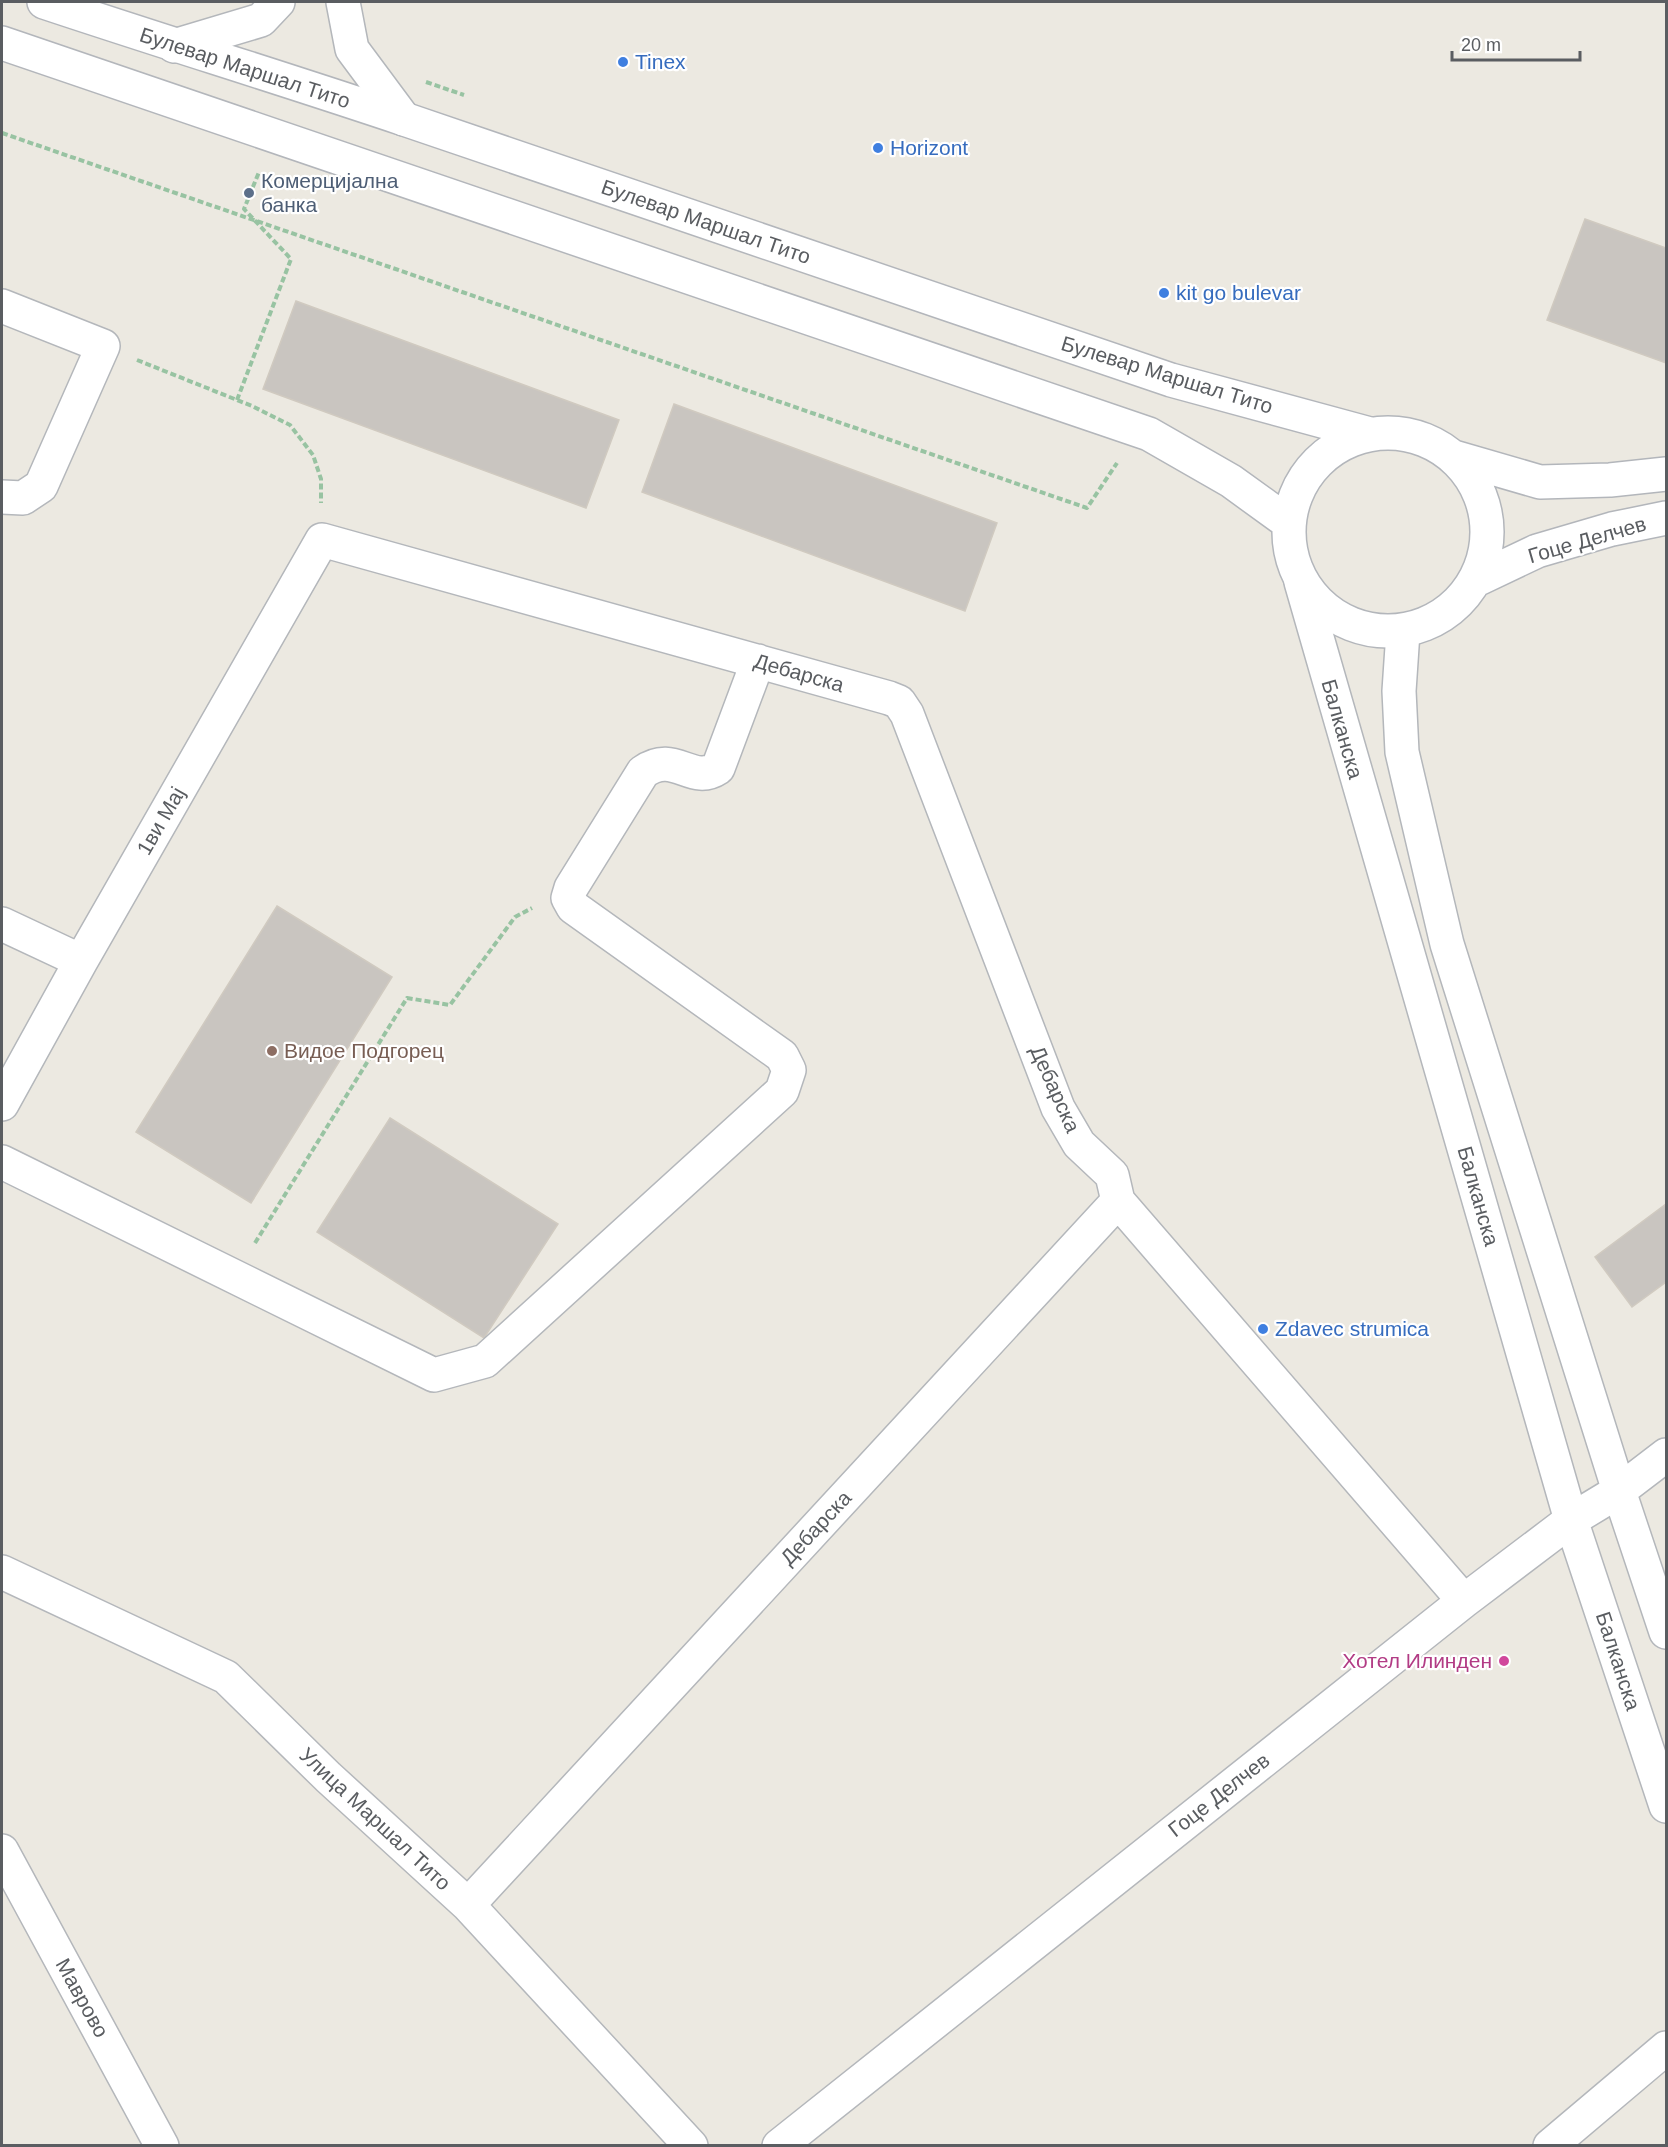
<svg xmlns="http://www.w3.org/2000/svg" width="1668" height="2147" font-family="Helvetica,sans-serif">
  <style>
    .building { fill: #c9c5c0; stroke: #d0cac0; stroke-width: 1.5 }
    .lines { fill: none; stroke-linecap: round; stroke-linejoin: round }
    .street-casing { stroke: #b4b7bb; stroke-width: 36 }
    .secondary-casing { stroke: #b3b6bb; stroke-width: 36 }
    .path { stroke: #98c3a2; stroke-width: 4; stroke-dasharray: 6 3; stroke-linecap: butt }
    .street { stroke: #fff; stroke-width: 33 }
    .secondary { stroke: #fff; stroke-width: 33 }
    .shop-dot { fill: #3f7fe0; stroke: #fff; stroke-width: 2 }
    .service-dot { fill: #5c6f8a; stroke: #fff; stroke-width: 2 }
    .education-dot { fill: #8d6e63; stroke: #fff; stroke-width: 2 }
    .hotel-dot { fill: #d1479c; stroke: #fff; stroke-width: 2 }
    .labels { text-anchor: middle; stroke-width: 4.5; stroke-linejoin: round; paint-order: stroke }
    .shop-label { font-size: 21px; fill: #366cbe; stroke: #fff; text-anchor: start }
    .street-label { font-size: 21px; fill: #5a5d61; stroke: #fff }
    .service-label { font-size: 21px; fill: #4e5e75; stroke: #fff; text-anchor: start }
    .education-label { font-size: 21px; fill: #785e54; stroke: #fff; text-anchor: start }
    .hotel-label { font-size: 21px; fill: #b23c85; stroke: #fff; text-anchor: end }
  </style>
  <rect width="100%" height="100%" fill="#ece9e1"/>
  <path class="building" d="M 1585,219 L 1666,248 L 1666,363 L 1547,320 Z
    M 296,301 L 619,420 L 586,508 L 263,389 Z
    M 674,404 L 997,523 L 965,611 L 642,492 Z
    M 277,906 L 392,977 L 251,1203 L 136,1132 Z
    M 390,1118 L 558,1224 L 484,1338 L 317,1232 Z
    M 1666,1204 L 1666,1282 L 1632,1307 L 1595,1257 Z"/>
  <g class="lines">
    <defs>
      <path id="street" d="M 343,2 L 352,49 L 404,119
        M 174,46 L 261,20 L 278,2
        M 2,306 L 103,346 L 41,486 L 23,498 L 2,497
        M 1301,582 L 1571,1520 L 1666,1806
        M 1403,632 L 1399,691 L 1402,752 L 1447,944 L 1619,1491 L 1666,1632
        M 2,924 L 81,961
        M 2,1104 L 81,961 L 322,540 L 889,698 L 899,702 L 907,714 L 1058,1108 L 1079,1144 L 1112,1175 L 1118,1201 L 468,1905
        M 2,1162 L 434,1375 L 485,1361 L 782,1091 L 789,1070 L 782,1056 L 573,907 L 568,898 L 571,888 L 643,772 C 675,749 691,786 718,768 L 758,661
        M 1118,1201 L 1464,1601
        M 2,1572 L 226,1677 L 328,1777 L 468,1905 L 691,2146
        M 2,1851 L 162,2146
        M 779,2146 L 1464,1601 L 1571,1520 L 1619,1491 L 1666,1455
        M 1550,2146 L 1666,2048"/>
      <path id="secondary" d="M 44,2 C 164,42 285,79 404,119 L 1171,380 L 1370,434
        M 2,43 L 1149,434 L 1231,481 L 1289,523
        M1289 532a99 99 0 1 1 198 0a99 99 0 1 1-198 0Z
        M 1454,457 L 1540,482 L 1610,480 L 1666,474
        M 1476,580 L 1537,551 L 1612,529 L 1666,518"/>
    </defs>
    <use href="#street" class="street-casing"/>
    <use href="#secondary" class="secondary-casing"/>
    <path class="path" d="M 426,82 L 464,95
      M 2,133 L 1087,508 L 1117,463
      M 137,360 L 252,406 L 290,425 L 313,455 L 321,479 L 321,503
      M 237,400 L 291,259 L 244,209 L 259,172
      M 255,1243 L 407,998 L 450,1005 L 515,917 L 532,908"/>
    <use href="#street" class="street"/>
    <use href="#secondary" class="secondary"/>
  </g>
  <g class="shop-dot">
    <circle cx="623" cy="62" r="6"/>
    <circle cx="878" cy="148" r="6"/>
    <circle cx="1164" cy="293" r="6"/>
    <circle cx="1263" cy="1329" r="6"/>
  </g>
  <circle class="service-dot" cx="249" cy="193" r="6"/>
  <circle class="education-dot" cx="272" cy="1051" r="6"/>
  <circle class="hotel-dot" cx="1504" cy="1661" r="6"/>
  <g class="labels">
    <g class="shop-label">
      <text x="635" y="69">Tinex</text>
      <text x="890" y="155">Horizont</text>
      <text x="1176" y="300">kit go bulevar</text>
      <text x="1275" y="1336">Zdavec strumica</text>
    </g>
    <g class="street-label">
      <text transform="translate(245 68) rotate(18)" y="7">Булевар Маршал Тито</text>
      <text transform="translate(706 222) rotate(19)" y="7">Булевар Маршал Тито</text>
      <text transform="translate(1167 375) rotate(17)" y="7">Булевар Маршал Тито</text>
      <text transform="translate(1587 540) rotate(-16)" y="7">Гоце Делчев</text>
      <text transform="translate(799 673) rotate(16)" y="7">Дебарска</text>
      <text transform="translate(1342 729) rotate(74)" y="7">Балканска</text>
      <text transform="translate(161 821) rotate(-60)" y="7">1ви Мај</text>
      <text transform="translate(1055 1089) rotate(66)" y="7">Дебарска</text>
      <text transform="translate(1478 1196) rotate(74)" y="7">Балканска</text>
      <text transform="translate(816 1528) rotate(-47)" y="7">Дебарска</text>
      <text transform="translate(1618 1661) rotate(72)" y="7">Балканска</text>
      <text transform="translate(1219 1795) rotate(-38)" y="7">Гоце Делчев</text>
      <text transform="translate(375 1819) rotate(43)" y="7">Улица Маршал Тито</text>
      <text transform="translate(82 1998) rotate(61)" y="7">Маврово</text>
    </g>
    <g class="service-label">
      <text x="261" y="188">Комерцијална<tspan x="261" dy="24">банка</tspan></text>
    </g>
    <g class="education-label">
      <text x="284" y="1058">Видое Подгорец</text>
    </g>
    <g class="hotel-label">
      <text x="1492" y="1668">Хотел Илинден</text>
    </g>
  </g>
  <rect width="1668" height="2147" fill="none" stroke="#5a5d61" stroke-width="6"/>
  <path d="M1452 51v9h128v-9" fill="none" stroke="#5a5d61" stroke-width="3"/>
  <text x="1461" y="51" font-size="18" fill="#5a5d61" stroke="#ffffff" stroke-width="4.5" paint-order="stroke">20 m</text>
</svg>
